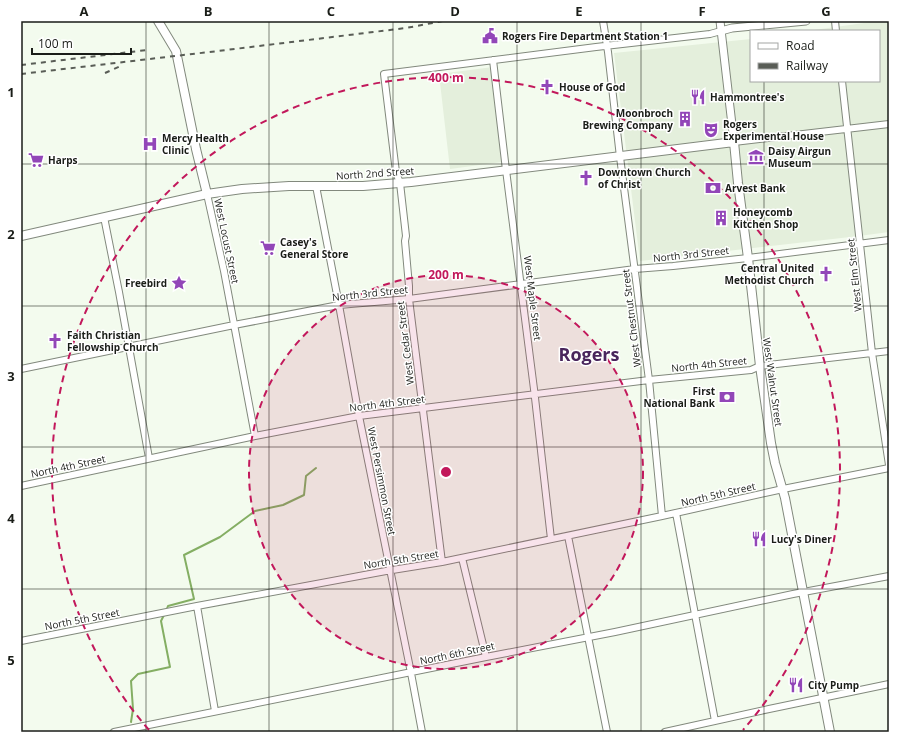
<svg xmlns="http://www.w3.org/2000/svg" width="910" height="753" font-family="'Open Sans',sans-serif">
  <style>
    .built { fill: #e4efdc }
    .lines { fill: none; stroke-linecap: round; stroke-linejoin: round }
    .stream { stroke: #84ae63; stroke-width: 2 }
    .minor-casing { stroke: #82897d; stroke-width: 8 }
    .tertiary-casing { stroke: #82897d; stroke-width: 9 }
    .secondary-casing { stroke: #82897d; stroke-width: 10 }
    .minor { stroke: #fff; stroke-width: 6 }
    .tertiary { stroke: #fff; stroke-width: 7 }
    .secondary { stroke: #fff; stroke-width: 8 }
    .rail { stroke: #595d56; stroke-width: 2; stroke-dasharray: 5 5; stroke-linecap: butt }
    .grid { fill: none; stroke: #1a1d18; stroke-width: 1; stroke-opacity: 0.55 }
    .ring { fill: none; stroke: #c2185b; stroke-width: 2; stroke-dasharray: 7 5 }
    .labels { text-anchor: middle; stroke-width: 3; stroke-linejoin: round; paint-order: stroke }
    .poi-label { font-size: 10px; font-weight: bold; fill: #1a1d18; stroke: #fff; text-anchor: start }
    .street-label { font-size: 10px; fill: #1a1d18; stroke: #fff }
    .town-label { font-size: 18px; font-weight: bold; fill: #49255c; stroke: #fff }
    .centre { fill: #c2185b; stroke: #fff; stroke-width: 2 }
    .ring-label { font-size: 12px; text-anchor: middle; font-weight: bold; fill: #c2185b; stroke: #fff; stroke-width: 3; stroke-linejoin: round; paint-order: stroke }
    .neatline { fill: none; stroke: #1a1d18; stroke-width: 1.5 }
    .grid-label { font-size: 13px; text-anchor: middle; font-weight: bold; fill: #1a1d18 }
  </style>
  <rect width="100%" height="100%" fill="#f3fbee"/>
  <path class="built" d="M 878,21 L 889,21 L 889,232 L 859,236 L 640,261 L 614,53 L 751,39 L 751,81 L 879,81 L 879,31 L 807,31 Z
    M 493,67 L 502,162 L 450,169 L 439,74 Z"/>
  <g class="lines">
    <path class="stream" d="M 166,611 L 168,606 L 194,599 L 184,555 L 220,537 L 255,511 L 283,505 L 304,495 L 306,476 L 316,468
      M 131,722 L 133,709 L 131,681 L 138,674 L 170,667 L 161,621 L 164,615"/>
    <defs>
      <path id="minor" d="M 603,21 L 608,52 L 620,157 L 649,380 L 662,516
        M 835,21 L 836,31
        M 493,60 L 506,170 L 534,389 L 551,539
        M 842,81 L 872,353 L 889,465
        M 734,142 L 889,124
        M 316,186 L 339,305 L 359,416 L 411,673 L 422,732
        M 207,194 L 224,271 L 255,436
        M 104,217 L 119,292 L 149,458
        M 21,369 L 234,325 L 339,305 L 409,299 L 635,269 L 673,266 L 748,258 L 889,240
        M 21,486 L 255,436 L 359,416 L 649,380 L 751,370 L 760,366 L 889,351
        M 676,513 L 715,721
        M 568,536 L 607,732
        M 462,558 L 486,657
        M 442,562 L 409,299 L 409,286 L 405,241 L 406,236 L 400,183 L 396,172 L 384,74 L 596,47 L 710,34 L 721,31
        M 197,606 L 215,711
        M 21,641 L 197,606 L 386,571 L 442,562 L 662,516 L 783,489 L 889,468
        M 114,732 L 486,657 L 615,632 L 793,594 L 889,576
        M 665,732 L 769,709 L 889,684"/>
      <path id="tertiary" d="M 720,21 L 734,142
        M 721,31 L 732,28 L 806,21"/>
      <path id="secondary" d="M 158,21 L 176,51 L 196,149 L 207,194
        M 21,236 L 207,194 L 242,189 L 289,186 L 363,186 L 411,182 L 734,142 L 738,183 L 748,258 L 760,366 L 771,443 L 775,463 L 785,498 L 830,732"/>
    </defs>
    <use href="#minor" class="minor-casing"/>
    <use href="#tertiary" class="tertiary-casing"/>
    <use href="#secondary" class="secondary-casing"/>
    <use href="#minor" class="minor"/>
    <use href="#tertiary" class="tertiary"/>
    <use href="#secondary" class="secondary"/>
    <path class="rail" d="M 21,65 L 147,50
      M 105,73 L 123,65
      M 21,74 L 218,51 L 406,28 L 443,21"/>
  </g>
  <path class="grid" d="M 146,21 L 146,732M 269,21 L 269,732M 393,21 L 393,732M 517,21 L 517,732M 641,21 L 641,732M 764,21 L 764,31M 764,81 L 764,732M 21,164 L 889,164M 21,306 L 889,306M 21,447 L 889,447M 21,589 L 889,589"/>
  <circle cx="446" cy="472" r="197" fill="#c2185b" fill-opacity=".12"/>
  <g class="ring">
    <circle cx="446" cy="472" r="197"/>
    <path d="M149 730A394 394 0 1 1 743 730"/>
  </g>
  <defs>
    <symbol id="civic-bare" viewBox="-9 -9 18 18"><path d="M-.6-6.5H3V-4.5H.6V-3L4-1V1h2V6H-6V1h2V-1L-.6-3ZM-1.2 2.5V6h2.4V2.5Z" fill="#9246b8" stroke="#fff" stroke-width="2.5" paint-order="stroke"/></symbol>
    <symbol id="church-bare" viewBox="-9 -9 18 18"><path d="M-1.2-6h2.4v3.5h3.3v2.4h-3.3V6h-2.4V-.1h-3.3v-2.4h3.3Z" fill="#9246b8" stroke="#fff" stroke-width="2.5" paint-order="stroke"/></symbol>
    <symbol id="restaurant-bare" viewBox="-9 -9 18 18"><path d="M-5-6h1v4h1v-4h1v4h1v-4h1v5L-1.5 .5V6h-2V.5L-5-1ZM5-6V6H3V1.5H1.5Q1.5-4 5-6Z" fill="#9246b8" stroke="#fff" stroke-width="2.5" paint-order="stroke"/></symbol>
    <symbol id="building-bare" viewBox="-9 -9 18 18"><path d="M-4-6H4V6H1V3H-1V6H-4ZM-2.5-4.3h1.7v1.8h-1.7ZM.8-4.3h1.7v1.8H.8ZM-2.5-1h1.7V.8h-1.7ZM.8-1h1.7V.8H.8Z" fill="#9246b8" stroke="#fff" stroke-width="2.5" paint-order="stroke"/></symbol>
    <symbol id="theatre-bare" viewBox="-9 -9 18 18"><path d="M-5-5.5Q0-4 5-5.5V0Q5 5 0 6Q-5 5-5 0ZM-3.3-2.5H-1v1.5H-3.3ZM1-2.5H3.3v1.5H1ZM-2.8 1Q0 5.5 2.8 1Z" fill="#9246b8" stroke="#fff" stroke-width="2.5" paint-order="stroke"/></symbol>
    <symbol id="hospital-bare" viewBox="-9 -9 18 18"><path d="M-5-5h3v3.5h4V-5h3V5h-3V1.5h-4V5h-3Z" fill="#9246b8" stroke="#fff" stroke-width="2.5" paint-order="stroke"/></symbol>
    <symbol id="museum-bare" viewBox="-9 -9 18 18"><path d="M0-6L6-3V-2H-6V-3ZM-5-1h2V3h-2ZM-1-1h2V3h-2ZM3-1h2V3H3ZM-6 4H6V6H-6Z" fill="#9246b8" stroke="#fff" stroke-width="2.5" paint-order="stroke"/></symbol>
    <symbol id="supermarket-bare" viewBox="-9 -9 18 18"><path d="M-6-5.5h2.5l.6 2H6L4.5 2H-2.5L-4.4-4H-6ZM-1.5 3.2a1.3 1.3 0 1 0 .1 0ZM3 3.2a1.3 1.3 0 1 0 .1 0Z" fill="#9246b8" stroke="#fff" stroke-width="2.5" paint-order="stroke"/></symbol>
    <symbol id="bank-bare" viewBox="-9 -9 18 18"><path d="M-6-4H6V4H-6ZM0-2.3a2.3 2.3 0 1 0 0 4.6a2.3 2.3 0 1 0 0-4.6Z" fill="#9246b8" stroke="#fff" stroke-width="2.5" paint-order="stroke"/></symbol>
    <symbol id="sight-bare" viewBox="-9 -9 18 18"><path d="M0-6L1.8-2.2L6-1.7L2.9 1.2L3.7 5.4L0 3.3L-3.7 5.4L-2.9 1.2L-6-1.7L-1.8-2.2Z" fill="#9246b8" stroke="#fff" stroke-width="2.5" paint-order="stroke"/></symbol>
  </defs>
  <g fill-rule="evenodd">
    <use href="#civic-bare" x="479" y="25" width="22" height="22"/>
    <use href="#church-bare" x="536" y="76" width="22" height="22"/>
    <use href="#restaurant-bare" x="687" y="86" width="22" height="22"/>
    <use href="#building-bare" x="674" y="108" width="22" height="22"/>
    <use href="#theatre-bare" x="700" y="119" width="22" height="22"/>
    <use href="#hospital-bare" x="139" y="133" width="22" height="22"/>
    <use href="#museum-bare" x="745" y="146" width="22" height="22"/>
    <use href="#supermarket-bare" x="25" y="149" width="22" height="22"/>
    <use href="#church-bare" x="575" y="167" width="22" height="22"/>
    <use href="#bank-bare" x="702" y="177" width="22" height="22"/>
    <use href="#building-bare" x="710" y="207" width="22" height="22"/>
    <use href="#supermarket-bare" x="257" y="237" width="22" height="22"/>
    <use href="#church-bare" x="815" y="263" width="22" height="22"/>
    <use href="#sight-bare" x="168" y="272" width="22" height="22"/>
    <use href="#church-bare" x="44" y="330" width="22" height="22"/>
    <use href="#bank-bare" x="716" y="386" width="22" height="22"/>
    <use href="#restaurant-bare" x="748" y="528" width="22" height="22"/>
    <use href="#restaurant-bare" x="785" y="674" width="22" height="22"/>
  </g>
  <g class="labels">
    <g class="poi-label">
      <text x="502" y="40">Rogers Fire Department Station 1</text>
      <text x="559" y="91">House of God</text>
      <text x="710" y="101">Hammontree's</text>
      <text x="673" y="117" text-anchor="end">Moonbroch<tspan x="673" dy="12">Brewing Company</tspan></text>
      <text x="723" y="128">Rogers<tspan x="723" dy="12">Experimental House</tspan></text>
      <text x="162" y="142">Mercy Health<tspan x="162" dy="12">Clinic</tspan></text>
      <text x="768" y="155">Daisy Airgun<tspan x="768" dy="12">Museum</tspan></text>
      <text x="48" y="164">Harps</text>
      <text x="598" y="176">Downtown Church<tspan x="598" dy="12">of Christ</tspan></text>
      <text x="725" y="192">Arvest Bank</text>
      <text x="733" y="216">Honeycomb<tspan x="733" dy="12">Kitchen Shop</tspan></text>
      <text x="280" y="246">Casey's<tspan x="280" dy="12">General Store</tspan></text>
      <text x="814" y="272" text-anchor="end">Central United<tspan x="814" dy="12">Methodist Church</tspan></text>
      <text x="167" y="287" text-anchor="end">Freebird</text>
      <text x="67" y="339">Faith Christian<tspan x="67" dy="12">Fellowship Church</tspan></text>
      <text x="715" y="395" text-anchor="end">First<tspan x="715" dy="12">National Bank</tspan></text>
      <text x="771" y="543">Lucy's Diner</text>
      <text x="808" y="689">City Pump</text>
    </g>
    <g class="street-label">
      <text transform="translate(375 173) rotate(-4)" y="4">North 2nd Street</text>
      <text transform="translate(227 241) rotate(78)" y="4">West Locust Street</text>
      <text transform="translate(691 254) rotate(-6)" y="4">North 3rd Street</text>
      <text transform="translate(854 275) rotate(-96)" y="4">West Elm Street</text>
      <text transform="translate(370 293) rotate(-6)" y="4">North 3rd Street</text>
      <text transform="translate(533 298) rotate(83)" y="4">West Maple Street</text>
      <text transform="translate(631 318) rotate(-97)" y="4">West Chestnut Street</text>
      <text transform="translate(405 343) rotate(-97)" y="4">West Cedar Street</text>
      <text transform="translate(709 364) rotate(-6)" y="4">North 4th Street</text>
      <text transform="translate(773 382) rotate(82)" y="4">West Walnut Street</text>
      <text transform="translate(387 403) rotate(-7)" y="4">North 4th Street</text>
      <text transform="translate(68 466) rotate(-12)" y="4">North 4th Street</text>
      <text transform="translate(382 481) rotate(79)" y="4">West Persimmon Street</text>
      <text transform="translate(718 494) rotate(-13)" y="4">North 5th Street</text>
      <text transform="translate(401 559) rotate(-9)" y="4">North 5th Street</text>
      <text transform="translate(82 619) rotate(-11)" y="4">North 5th Street</text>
      <text transform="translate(457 653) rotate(-12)" y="4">North 6th Street</text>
    </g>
    <g class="town-label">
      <text x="589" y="361">Rogers</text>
    </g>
  </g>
  <circle cx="446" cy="472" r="6" class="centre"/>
  <g class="ring-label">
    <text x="446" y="82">400 m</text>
    <text x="446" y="279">200 m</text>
  </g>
  <rect width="910" height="753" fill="none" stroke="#ffffff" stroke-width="44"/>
  <rect x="750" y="30" width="130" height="52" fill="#ffffff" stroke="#a3a5a3"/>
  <rect x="758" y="43" width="20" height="6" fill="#ffffff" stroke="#a3a5a3"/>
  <text x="786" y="50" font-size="12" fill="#1a1d18">Road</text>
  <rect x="758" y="63" width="20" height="6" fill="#595d56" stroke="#a3a5a3"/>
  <text x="786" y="70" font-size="12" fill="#1a1d18">Railway</text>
  <path d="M32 48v6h99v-6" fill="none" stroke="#1a1d18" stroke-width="2"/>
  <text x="38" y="48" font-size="12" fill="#1a1d18" stroke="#ffffff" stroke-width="3" paint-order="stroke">100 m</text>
  <rect x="22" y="22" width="866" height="709" class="neatline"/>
  <g class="grid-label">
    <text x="84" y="16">A</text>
    <text x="208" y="16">B</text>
    <text x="331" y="16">C</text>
    <text x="455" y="16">D</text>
    <text x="579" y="16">E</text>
    <text x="702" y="16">F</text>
    <text x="826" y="16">G</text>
    <text x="11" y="97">1</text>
    <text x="11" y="239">2</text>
    <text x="11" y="381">3</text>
    <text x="11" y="523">4</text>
    <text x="11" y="665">5</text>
  </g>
</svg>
